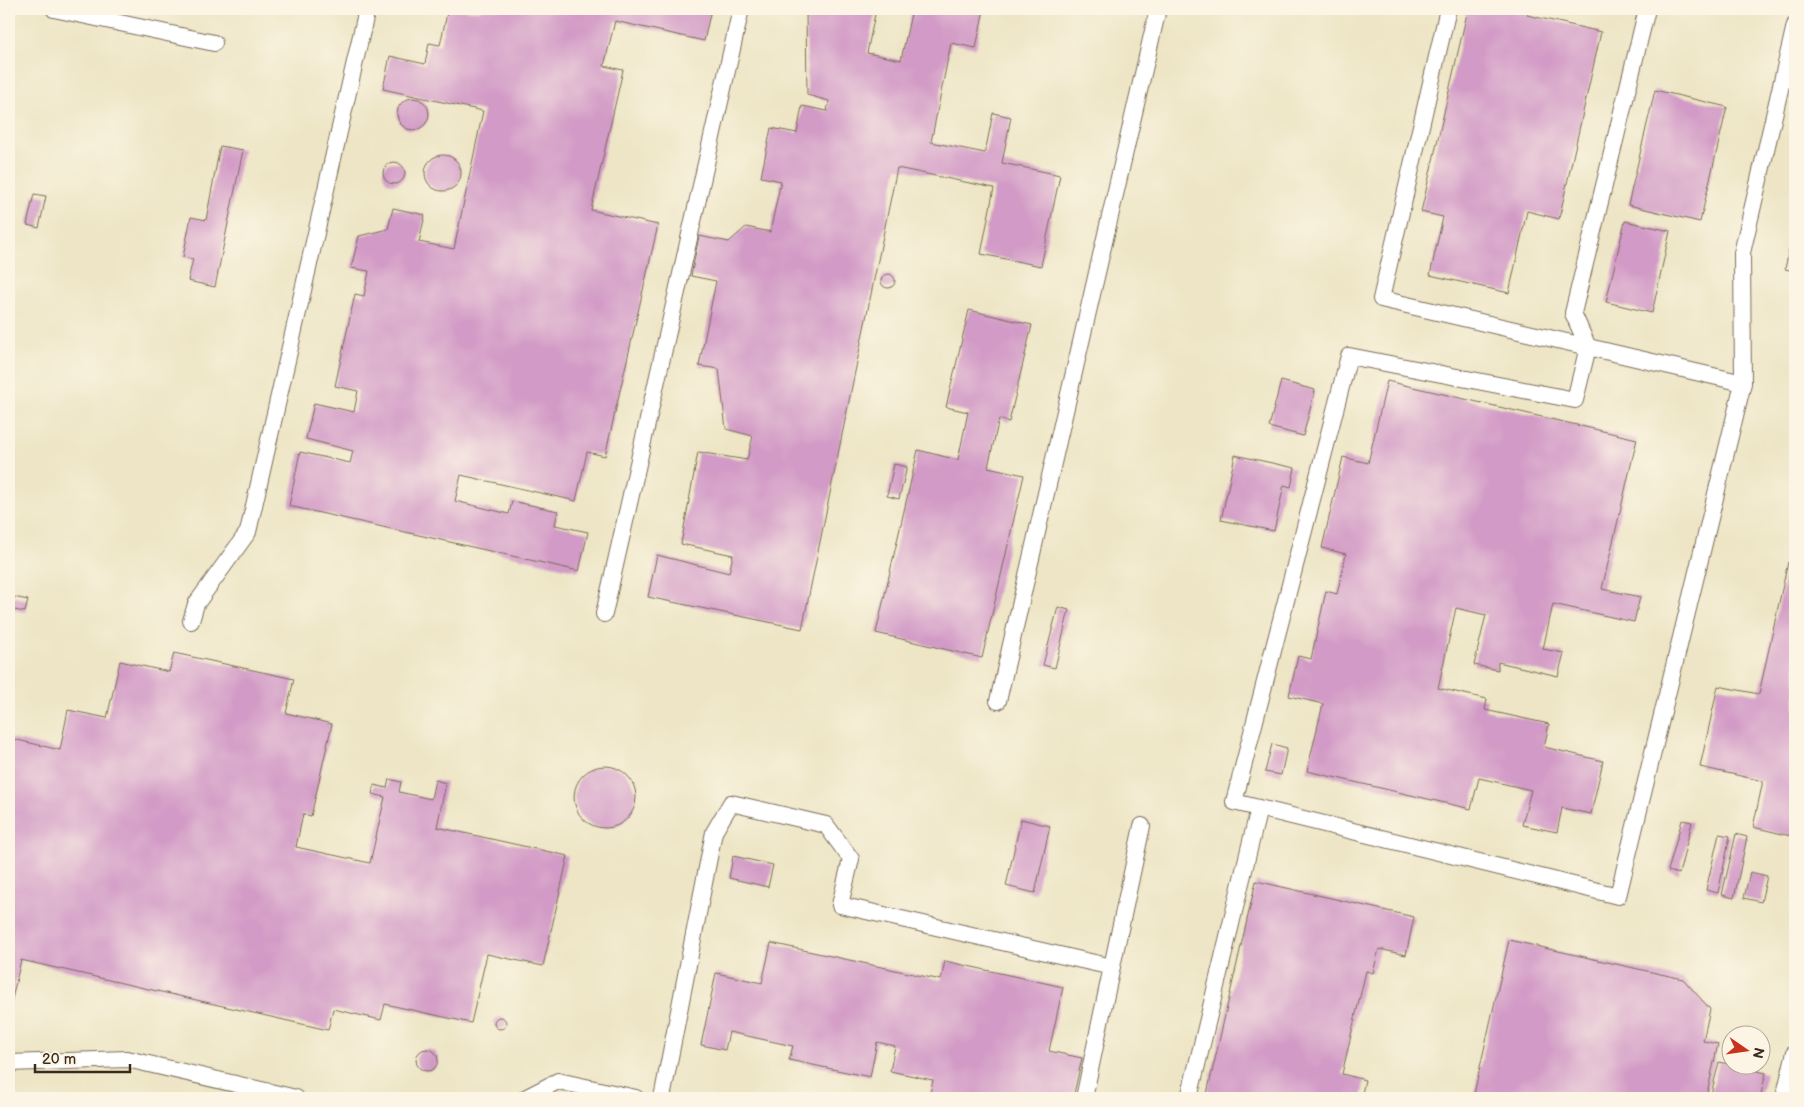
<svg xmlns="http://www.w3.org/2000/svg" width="1804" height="1107" font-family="'Balsamiq Sans',sans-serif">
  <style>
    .building { fill: #d29ac6 }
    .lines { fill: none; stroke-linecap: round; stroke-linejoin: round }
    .service-casing { stroke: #796b58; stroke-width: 18 }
    .service { stroke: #fff; stroke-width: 16 }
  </style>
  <rect width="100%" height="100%" fill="#fcf5e5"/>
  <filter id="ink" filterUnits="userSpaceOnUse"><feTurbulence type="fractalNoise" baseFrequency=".02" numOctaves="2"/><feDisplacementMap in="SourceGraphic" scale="10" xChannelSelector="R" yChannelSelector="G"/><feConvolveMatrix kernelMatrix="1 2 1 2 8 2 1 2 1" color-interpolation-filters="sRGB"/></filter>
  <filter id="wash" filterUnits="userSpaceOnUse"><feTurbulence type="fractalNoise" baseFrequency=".0096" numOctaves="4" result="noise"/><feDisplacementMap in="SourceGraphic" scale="20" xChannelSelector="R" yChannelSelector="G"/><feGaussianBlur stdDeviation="1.12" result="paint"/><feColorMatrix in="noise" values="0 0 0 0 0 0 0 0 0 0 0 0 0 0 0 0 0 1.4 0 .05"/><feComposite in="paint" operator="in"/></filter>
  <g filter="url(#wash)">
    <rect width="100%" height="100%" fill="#ede5c5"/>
    <g id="blocks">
      <path class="building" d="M 448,9 L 480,11 L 481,9 L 711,9 L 704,41 L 615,21 L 604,66 L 623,70 L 591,210 L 658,225 L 605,456 L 587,452 L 576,501 L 461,475 L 455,501 L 509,514 L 512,501 L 558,511 L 555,525 L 588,532 L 579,571 L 289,506 L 300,452 L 350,463 L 353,451 L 306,439 L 314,403 L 354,412 L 358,391 L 335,386 L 355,294 L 364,296 L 369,271 L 351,268 L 359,236 L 388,229 L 393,208 L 425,215 L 419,242 L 454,249 L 483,111 L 383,89 L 390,56 L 425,64 L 429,43 L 440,45 Z
        M 806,9 L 876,9 L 867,53 L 901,60 L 912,9 L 984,9 L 976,48 L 951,43 L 931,142 L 985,153 L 993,113 L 1011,117 L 1002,163 L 1060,175 L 1041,266 L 981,254 L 994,188 L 897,168 L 802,629 L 648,597 L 657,555 L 729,573 L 733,555 L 681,544 L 698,452 L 747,460 L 753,436 L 726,429 L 719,369 L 699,366 L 716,281 L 691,276 L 699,236 L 729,242 L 746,227 L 770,232 L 781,181 L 761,177 L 771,128 L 797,133 L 802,106 L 827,111 L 829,101 L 807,95 Z
        M 1468,9 L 1529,9 L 1527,15 L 1601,32 L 1559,219 L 1527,211 L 1509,293 L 1430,275 L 1443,217 L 1421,212 Z
        M 1655,90 L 1727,107 L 1700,222 L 1628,205 Z
        M397 114a16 16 0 1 1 32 0a16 16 0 1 1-32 0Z
        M 220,146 L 243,150 L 215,287 L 188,281 L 193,259 L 183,257 L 191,217 L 206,220 Z
        M425 173a18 18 0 1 1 36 0a18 18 0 1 1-36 0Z
        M383 173a11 11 0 1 1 22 0a11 11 0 1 1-22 0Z
        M 34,194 L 46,196 L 39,228 L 27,225 Z
        M 1625,221 L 1670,231 L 1652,313 L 1606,302 Z
        M 1794,225 L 1795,225 L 1795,271 L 1785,269 Z
        M881 281a7 7 0 1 1 14 0a7 7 0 1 1-14 0Z
        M 969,310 L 1032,325 L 1009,422 L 999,419 L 988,467 L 1024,475 L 982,658 L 876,633 L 918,450 L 958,460 L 968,412 L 946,407 Z
        M 1281,381 L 1315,390 L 1303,436 L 1269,427 Z
        M 1387,381 L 1637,439 L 1602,589 L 1640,597 L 1634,622 L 1553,604 L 1543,649 L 1564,653 L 1558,676 L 1498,662 L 1498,670 L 1474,665 L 1486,615 L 1456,608 L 1438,688 L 1487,699 L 1485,710 L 1549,724 L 1544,747 L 1603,761 L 1591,814 L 1562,808 L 1557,832 L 1522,825 L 1531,790 L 1479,778 L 1471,809 L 1307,771 L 1323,704 L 1289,696 L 1298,656 L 1311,659 L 1326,591 L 1337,594 L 1346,554 L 1322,548 L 1343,457 L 1368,463 Z
        M 1235,455 L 1295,468 L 1291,487 L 1284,485 L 1274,531 L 1221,520 Z
        M 894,464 L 907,467 L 899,499 L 887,496 Z
        M 1788,562 L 1795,564 L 1795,837 L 1753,827 L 1763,781 L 1700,767 L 1718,686 L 1759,694 Z
        M 9,596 L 28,600 L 25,612 L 9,609 Z
        M 1058,607 L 1069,610 L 1055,668 L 1043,665 Z
        M 174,653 L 294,679 L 286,713 L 332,724 L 311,816 L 303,814 L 296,847 L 370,863 L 385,797 L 372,794 L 374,785 L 387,788 L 389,779 L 401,782 L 399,792 L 431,799 L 435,780 L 446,783 L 437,827 L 568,856 L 543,966 L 487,954 L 471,1023 L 385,1004 L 381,1020 L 333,1009 L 328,1030 L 21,960 L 9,1012 L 9,738 L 60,750 L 68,710 L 107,718 L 120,661 L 169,672 Z
        M 1272,744 L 1287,748 L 1281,775 L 1265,772 Z
        M574 797a31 31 0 1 1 62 0a31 31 0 1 1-62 0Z
        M 1021,819 L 1050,826 L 1035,893 L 1006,886 Z
        M 1682,820 L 1692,822 L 1679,874 L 1668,871 Z
        M 1719,834 L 1730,836 L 1718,893 L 1706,890 Z
        M 1736,834 L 1747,837 L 1734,898 L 1722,895 Z
        M 733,856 L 773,865 L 768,887 L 729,878 Z
        M 1750,872 L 1767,876 L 1761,902 L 1744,898 Z
        M 1256,881 L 1414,917 L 1406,955 L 1379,949 L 1373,973 L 1366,971 L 1342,1074 L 1365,1080 L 1361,1098 L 1206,1098 Z
        M 1509,940 L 1683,979 L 1710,1009 L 1703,1041 L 1718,1044 L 1706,1098 L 1473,1098 Z
        M 771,943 L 941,980 L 945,961 L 1063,987 L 1049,1051 L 1082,1058 L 1073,1098 L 929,1098 L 933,1080 L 890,1071 L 895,1046 L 877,1042 L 870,1077 L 789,1060 L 793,1046 L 729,1032 L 725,1050 L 701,1045 L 716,973 L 762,983 Z
        M494 1023a6 6 0 1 1 12 0a6 6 0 1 1-12 0Z
        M416 1060a11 11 0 1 1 22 0a11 11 0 1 1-22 0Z
        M 1719,1062 L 1766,1073 L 1760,1098 L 1710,1098 Z"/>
    </g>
  </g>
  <g filter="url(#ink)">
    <use href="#blocks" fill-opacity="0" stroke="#796b58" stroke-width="1"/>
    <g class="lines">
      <defs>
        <path id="service" d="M 54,9 L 214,43
          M 1448,9 L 1381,299 L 1743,383
          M 1647,9 L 1573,313 L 1588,347 L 1575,400 L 1349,356 L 1234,802 L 1618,896 L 1743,383 L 1742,253 L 1795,25
          M 604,614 L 741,9
          M 191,621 L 196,604 L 248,532 L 367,9
          M 998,701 L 1158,9
          M 9,1063 L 127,1059 L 296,1098
          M 525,1098 L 558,1081 L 636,1098
          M 662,1098 L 714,832 L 731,803 L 826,825 L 851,859 L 840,905 L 1112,967
          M 1084,1098 L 1142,826
          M 1189,1098 L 1259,808
          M 1784,1098 L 1795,1052"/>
      </defs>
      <use href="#service" class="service-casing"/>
      <use href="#service" class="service"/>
    </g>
  </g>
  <rect width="1804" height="1107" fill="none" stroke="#fcf5e5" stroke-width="30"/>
  <g transform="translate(1746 1050) rotate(103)"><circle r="24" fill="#fcf5e5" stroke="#afa495"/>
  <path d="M0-4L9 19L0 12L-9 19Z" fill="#c8321e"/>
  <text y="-8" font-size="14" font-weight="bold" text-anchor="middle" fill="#3b2a1e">N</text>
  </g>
  <path d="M35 1064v8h95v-8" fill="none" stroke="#3b2a1e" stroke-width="2.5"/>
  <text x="42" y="1064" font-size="15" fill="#3b2a1e" stroke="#fcf5e5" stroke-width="4" paint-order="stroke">20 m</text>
</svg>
